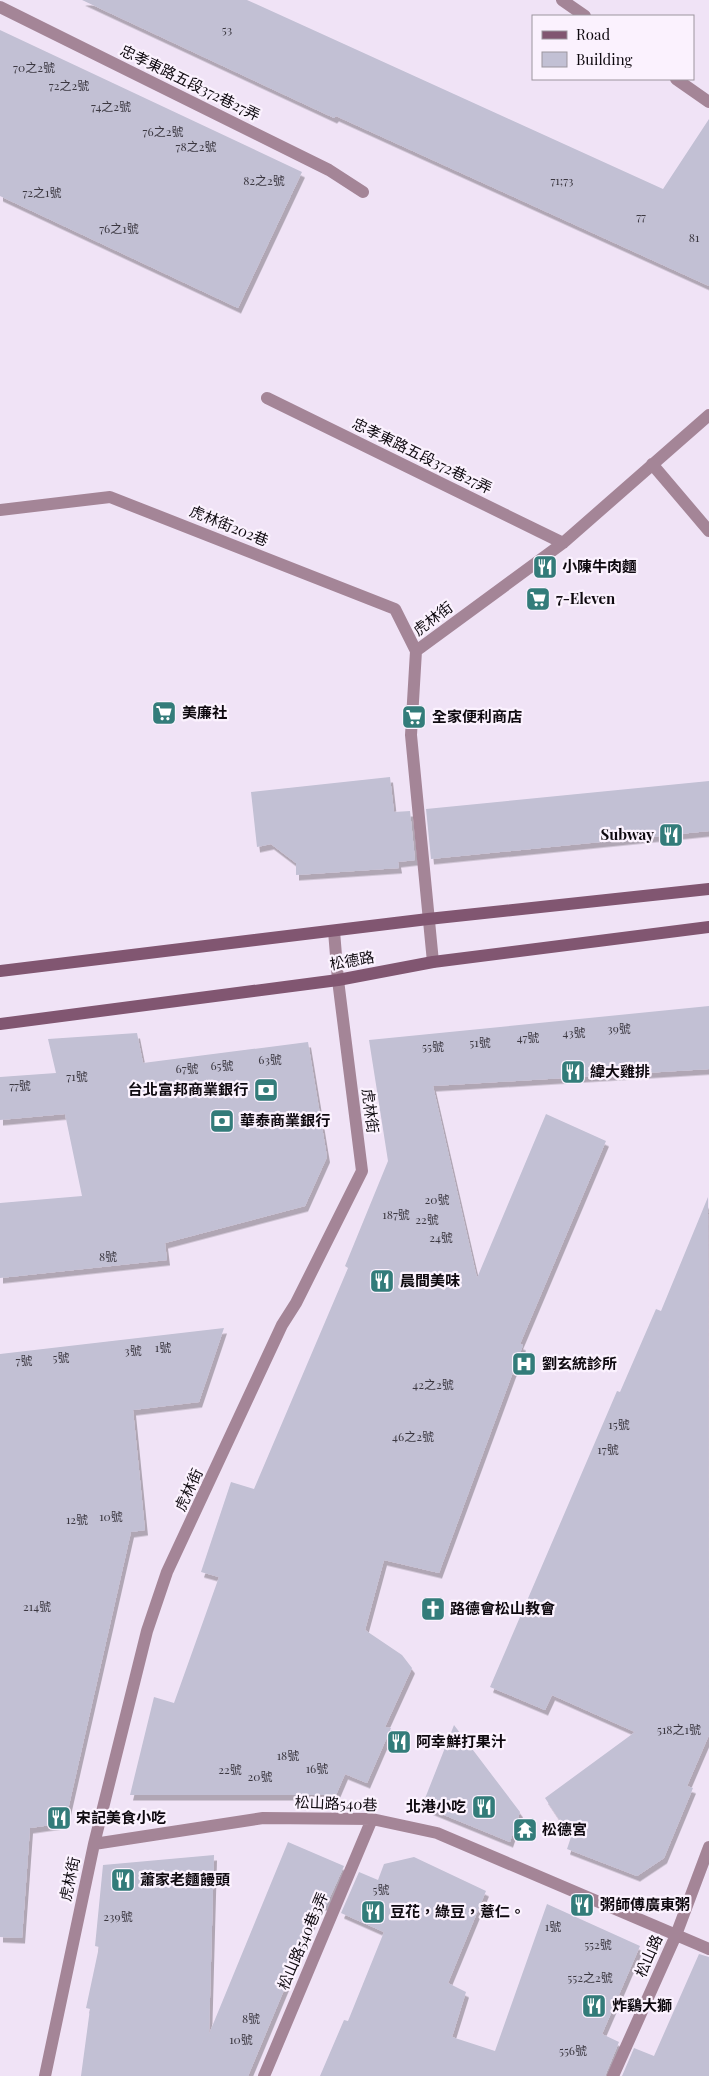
<svg xmlns="http://www.w3.org/2000/svg" width="709" height="2076" font-family="'Playfair Display','Noto Sans TC',serif">
  <style>
    .building { fill: #c2c0d4; filter: url(#shadow) }
    .lines { fill: none; stroke-linecap: round; stroke-linejoin: round }
    .street { stroke: #a48597; stroke-width: 12 }
    .secondary { stroke: #815671; stroke-width: 12 }
    .labels { text-anchor: middle; stroke-width: 4.5; stroke-linejoin: round; paint-order: stroke }
    .number-label { font-size: 12px; fill: #3b3740 }
    .street-label { font-size: 15px; fill: #0e090f; stroke: #fbf2fe }
    .poi-label { font-size: 15px; font-weight: bold; fill: #0e090f; stroke: #fbf2fe; text-anchor: start }
  </style>
  <defs>
    <filter id="shadow"><feDropShadow dx="3" dy="5.5" stdDeviation="0" flood-color="#0004"/></filter>
  </defs>
  <rect width="100%" height="100%" fill="#f0e3f6"/>
  <path class="building" d="M 82,0 L 247,0 L 663,189 L 709,119 L 709,286 L 336,116 L 334,118 Z
    M 0,30 L 302,172 L 238,308 L 0,196 Z
    M 390,777 L 394,812 L 410,811 L 415,860 L 398,862 L 399,868 L 296,875 L 296,863 L 271,844 L 257,847 L 251,792 Z
    M 709,781 L 709,831 L 431,859 L 426,809 Z
    M 709,1006 L 709,1069 L 433,1086 L 477,1278 L 546,1114 L 606,1141 L 520,1344 L 523,1345 L 439,1573 L 384,1560 L 365,1630 L 402,1655 L 412,1668 L 385,1727 L 391,1728 L 367,1783 L 345,1774 L 336,1795 L 130,1795 L 154,1697 L 174,1703 L 219,1577 L 201,1572 L 231,1482 L 254,1489 L 348,1268 L 345,1266 L 388,1161 L 369,1040 Z
    M 137,1033 L 143,1063 L 308,1042 L 327,1157 L 305,1206 L 165,1243 L 167,1260 L 0,1278 L 0,1203 L 82,1196 L 65,1114 L 0,1120 L 0,1077 L 56,1073 L 48,1039 Z
    M 708,1197 L 709,1735 L 687,1786 L 693,1788 L 664,1858 L 637,1876 L 567,1849 L 571,1837 L 545,1798 L 635,1732 L 552,1695 L 545,1710 L 490,1687 L 617,1391 L 620,1392 L 656,1309 L 661,1311 Z
    M 224,1328 L 199,1402 L 133,1410 L 145,1530 L 131,1532 L 65,1823 L 30,1828 L 22,1938 L 0,1937 L 0,1354 Z
    M 454,1725 L 520,1812 L 510,1842 L 422,1806 Z
    M 288,1842 L 344,1866 L 326,1906 L 320,1904 L 248,2076 L 81,2076 L 90,2009 L 86,2008 L 99,1947 L 95,1946 L 103,1865 L 214,1855 L 209,2034 Z
    M 414,1857 L 486,1891 L 448,1983 L 466,1992 L 452,2037 L 495,2051 L 547,1904 L 640,1946 L 602,2034 L 619,2042 L 605,2076 L 320,2076 L 344,2020 L 348,2021 L 384,1932 L 341,1913 L 359,1872 L 378,1880 L 384,1864 Z
    M 699,1954 L 709,1957 L 709,2076 L 622,2076 L 634,2048 L 654,2056 Z"/>
  <g class="lines">
    <path class="street" d="M 562,0 L 585,16
      M 0,7 L 329,170 L 363,192
      M 676,79 L 709,102
      M 267,398 L 563,543
      M 652,464 L 709,531
      M 0,510 L 110,497 L 395,609 L 416,651
      M 433,962 L 411,735 L 416,651 L 563,543 L 709,415
      M 94,1844 L 263,1818 L 372,1819 L 437,1833 L 709,1949
      M 45,2076 L 94,1844 L 147,1631 L 167,1572 L 282,1325 L 296,1303 L 362,1171 L 338,980 L 334,931
      M 264,2076 L 372,1819
      M 613,2076 L 676,1935 L 709,1847"/>
    <path class="secondary" d="M 0,971 L 428,919 L 709,889
      M 0,1024 L 338,980 L 433,962 L 709,927"/>
  </g>
  <defs>
    <symbol id="restaurant-square" viewBox="-11 -11 22 22"><rect x="-9" y="-9" width="18" height="18" rx="4" fill="#337c7a" stroke="#fbf2fe"/><path d="M-5-6h1v4h1v-4h1v4h1v-4h1v5L-1.5 .5V6h-2V.5L-5-1ZM5-6V6H3V1.5H1.5Q1.5-4 5-6Z" fill="#fff"/></symbol>
    <symbol id="supermarket-square" viewBox="-11 -11 22 22"><rect x="-9" y="-9" width="18" height="18" rx="4" fill="#337c7a" stroke="#fbf2fe"/><path d="M-6-5.5h2.5l.6 2H6L4.5 2H-2.5L-4.4-4H-6ZM-1.5 3.2a1.3 1.3 0 1 0 .1 0ZM3 3.2a1.3 1.3 0 1 0 .1 0Z" fill="#fff"/></symbol>
    <symbol id="bank-square" viewBox="-11 -11 22 22"><rect x="-9" y="-9" width="18" height="18" rx="4" fill="#337c7a" stroke="#fbf2fe"/><path d="M-6-4H6V4H-6ZM0-2.3a2.3 2.3 0 1 0 0 4.6a2.3 2.3 0 1 0 0-4.6Z" fill="#fff"/></symbol>
    <symbol id="hospital-square" viewBox="-11 -11 22 22"><rect x="-9" y="-9" width="18" height="18" rx="4" fill="#337c7a" stroke="#fbf2fe"/><path d="M-5-5h3v3.5h4V-5h3V5h-3V1.5h-4V5h-3Z" fill="#fff"/></symbol>
    <symbol id="church-square" viewBox="-11 -11 22 22"><rect x="-9" y="-9" width="18" height="18" rx="4" fill="#337c7a" stroke="#fbf2fe"/><path d="M-1.2-6h2.4v3.5h3.3v2.4h-3.3V6h-2.4V-.1h-3.3v-2.4h3.3Z" fill="#fff"/></symbol>
    <symbol id="temple-square" viewBox="-11 -11 22 22"><rect x="-9" y="-9" width="18" height="18" rx="4" fill="#337c7a" stroke="#fbf2fe"/><path d="M0-6L5-2H3V0L6.5 2.5H4V6H1.5V3h-3V6H-4V2.5H-6.5L-3 0V-2H-5Z" fill="#fff"/></symbol>
  </defs>
  <g fill-rule="evenodd">
    <use href="#restaurant-square" x="531" y="553" width="28" height="28"/>
    <use href="#supermarket-square" x="524" y="585" width="28" height="28"/>
    <use href="#supermarket-square" x="150" y="699" width="28" height="28"/>
    <use href="#supermarket-square" x="400" y="703" width="28" height="28"/>
    <use href="#restaurant-square" x="657" y="821" width="28" height="28"/>
    <use href="#restaurant-square" x="559" y="1058" width="28" height="28"/>
    <use href="#bank-square" x="252" y="1076" width="28" height="28"/>
    <use href="#bank-square" x="208" y="1107" width="28" height="28"/>
    <use href="#restaurant-square" x="368" y="1267" width="28" height="28"/>
    <use href="#hospital-square" x="510" y="1350" width="28" height="28"/>
    <use href="#church-square" x="419" y="1595" width="28" height="28"/>
    <use href="#restaurant-square" x="385" y="1728" width="28" height="28"/>
    <use href="#restaurant-square" x="470" y="1793" width="28" height="28"/>
    <use href="#restaurant-square" x="45" y="1804" width="28" height="28"/>
    <use href="#temple-square" x="511" y="1816" width="28" height="28"/>
    <use href="#restaurant-square" x="109" y="1866" width="28" height="28"/>
    <use href="#restaurant-square" x="568" y="1891" width="28" height="28"/>
    <use href="#restaurant-square" x="359" y="1898" width="28" height="28"/>
    <use href="#restaurant-square" x="580" y="1992" width="28" height="28"/>
  </g>
  <g class="labels">
    <g class="number-label">
      <text x="227" y="34">53</text>
      <text x="34" y="72">70之2號</text>
      <text x="69" y="90">72之2號</text>
      <text x="111" y="111">74之2號</text>
      <text x="163" y="136">76之2號</text>
      <text x="196" y="151">78之2號</text>
      <text x="264" y="185">82之2號</text>
      <text x="562" y="185">71;73</text>
      <text x="42" y="197">72之1號</text>
      <text x="641" y="221">77</text>
      <text x="119" y="233">76之1號</text>
      <text x="694" y="242">81</text>
      <text x="619" y="1033">39號</text>
      <text x="574" y="1037">43號</text>
      <text x="528" y="1042">47號</text>
      <text x="480" y="1047">51號</text>
      <text x="433" y="1051">55號</text>
      <text x="270" y="1064">63號</text>
      <text x="222" y="1070">65號</text>
      <text x="187" y="1073">67號</text>
      <text x="77" y="1081">71號</text>
      <text x="20" y="1090">77號</text>
      <text x="437" y="1204">20號</text>
      <text x="396" y="1219">187號</text>
      <text x="427" y="1224">22號</text>
      <text x="441" y="1242">24號</text>
      <text x="108" y="1261">8號</text>
      <text x="163" y="1352">1號</text>
      <text x="133" y="1355">3號</text>
      <text x="61" y="1362">5號</text>
      <text x="24" y="1365">7號</text>
      <text x="433" y="1389">42之2號</text>
      <text x="619" y="1429">15號</text>
      <text x="413" y="1441">46之2號</text>
      <text x="608" y="1454">17號</text>
      <text x="111" y="1521">10號</text>
      <text x="77" y="1524">12號</text>
      <text x="37" y="1611">214號</text>
      <text x="679" y="1734">518之1號</text>
      <text x="288" y="1760">18號</text>
      <text x="317" y="1773">16號</text>
      <text x="230" y="1774">22號</text>
      <text x="260" y="1781">20號</text>
      <text x="381" y="1894">5號</text>
      <text x="118" y="1921">239號</text>
      <text x="553" y="1931">1號</text>
      <text x="598" y="1949">552號</text>
      <text x="590" y="1982">552之2號</text>
      <text x="251" y="2023">8號</text>
      <text x="241" y="2044">10號</text>
      <text x="573" y="2055">556號</text>
    </g>
    <g class="street-label">
      <text transform="translate(190 83) rotate(26)" y="5">忠孝東路五段372巷27弄</text>
      <text transform="translate(422 456) rotate(26)" y="5">忠孝東路五段372巷27弄</text>
      <text transform="translate(229 526) rotate(22)" y="5">虎林街202巷</text>
      <text transform="translate(433 619) rotate(-37)" y="5">虎林街</text>
      <text transform="translate(352 961) rotate(-10)" y="5">松德路</text>
      <text transform="translate(370 1111) rotate(83)" y="5">虎林街</text>
      <text transform="translate(189 1490) rotate(-65)" y="5">虎林街</text>
      <text transform="translate(336 1804) rotate(2)" y="5">松山路540巷</text>
      <text transform="translate(70 1879) rotate(-78)" y="5">虎林街</text>
      <text transform="translate(303 1941) rotate(-67)" y="5">松山路540巷3弄</text>
      <text transform="translate(649 1956) rotate(-66)" y="5">松山路</text>
    </g>
    <g class="poi-label">
      <text x="562" y="572">小陳牛肉麵</text>
      <text x="556" y="604">7-Eleven</text>
      <text x="182" y="718">美廉社</text>
      <text x="432" y="722">全家便利商店</text>
      <text x="654" y="840" text-anchor="end">Subway</text>
      <text x="590" y="1077">緯大雞排</text>
      <text x="248" y="1095" text-anchor="end">台北富邦商業銀行</text>
      <text x="240" y="1126">華泰商業銀行</text>
      <text x="400" y="1286">晨間美味</text>
      <text x="542" y="1369">劉玄統診所</text>
      <text x="450" y="1614">路德會松山教會</text>
      <text x="416" y="1747">阿幸鮮打果汁</text>
      <text x="466" y="1812" text-anchor="end">北港小吃</text>
      <text x="76" y="1823">宋記美食小吃</text>
      <text x="542" y="1835">松德宮</text>
      <text x="140" y="1885">蕭家老麵饅頭</text>
      <text x="600" y="1910">粥師傅廣東粥</text>
      <text x="390" y="1917">豆花，綠豆，薏仁。</text>
      <text x="612" y="2011">炸鷄大獅</text>
    </g>
  </g>
  <rect x="532" y="15" width="162" height="65" fill="#fbf2fe" stroke="#9c959e"/>
  <rect x="542" y="31" width="25" height="8" fill="#815671" stroke="#9c959e"/>
  <text x="576" y="40" font-size="15" fill="#0e090f">Road</text>
  <rect x="542" y="52" width="25" height="15" fill="#c2c0d4" stroke="#9c959e"/>
  <text x="576" y="65" font-size="15" fill="#0e090f">Building</text>
</svg>
